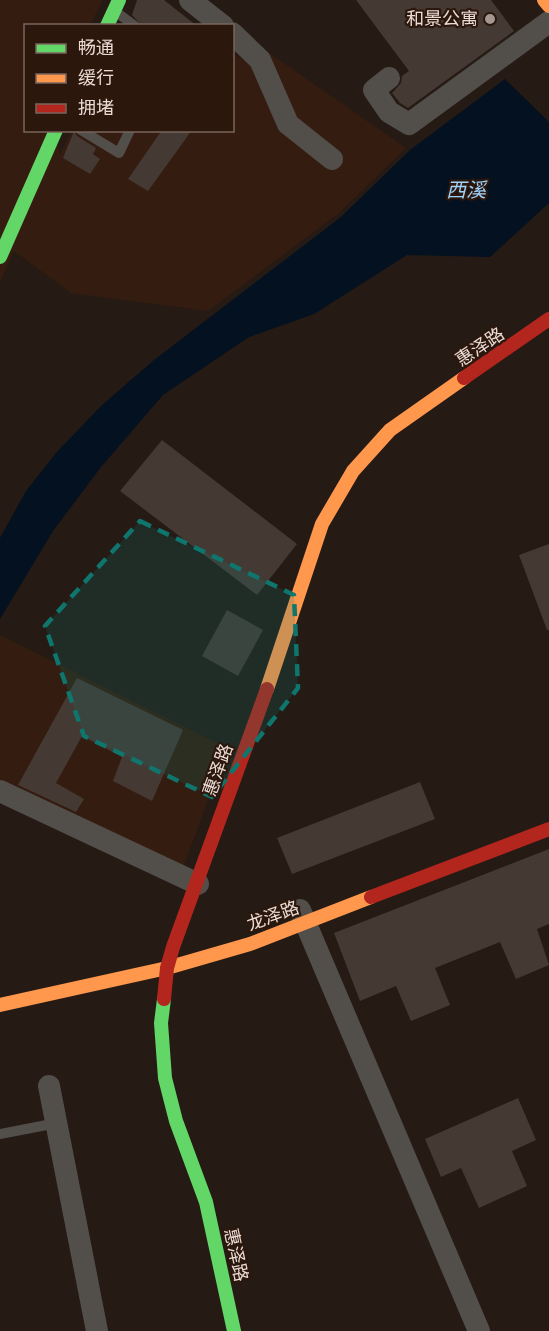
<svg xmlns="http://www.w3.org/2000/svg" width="549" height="1331" font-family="'Work Sans','Noto Sans SC',sans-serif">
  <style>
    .built { fill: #351c10 }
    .water { fill: #031120 }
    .building { fill: #443933 }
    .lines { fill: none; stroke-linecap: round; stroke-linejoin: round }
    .lane { stroke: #524e4a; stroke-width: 10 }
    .street { stroke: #524e4a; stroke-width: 22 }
    .fast { stroke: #63d668; stroke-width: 14 }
    .slow { stroke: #ff974d; stroke-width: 14 }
    .jam { stroke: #b3261e; stroke-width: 14 }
    .marked { fill: #0f766e; fill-opacity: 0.2; stroke: #0f766e; stroke-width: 4.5; stroke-dasharray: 12 8; stroke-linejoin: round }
    .poi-dot { fill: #a59791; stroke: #2c170d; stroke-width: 2 }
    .labels { text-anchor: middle; stroke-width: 4.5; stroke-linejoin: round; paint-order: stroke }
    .poi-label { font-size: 18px; fill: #eadbd4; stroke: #2c170d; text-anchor: end }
    .street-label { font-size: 18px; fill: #eadbd4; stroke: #2c170d }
    .water-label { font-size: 20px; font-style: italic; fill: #9ed2fb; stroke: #2c170d }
  </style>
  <rect width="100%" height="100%" fill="#251a14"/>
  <path class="built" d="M 0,0 L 103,0 L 90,25 L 26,26 L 26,130 L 54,131 L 60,155 L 71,131 L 232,130 L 233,53 L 243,60 L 255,43 L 406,148 L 339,213 L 208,311 L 71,293 L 14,251 L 0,282 Z
    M 0,635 L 227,748 L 184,866 L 135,847 L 0,779 Z"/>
  <path class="water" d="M 505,79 L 549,122 L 549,203 L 490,257 L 407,255 L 314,314 L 249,337 L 163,395 L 101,467 L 53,531 L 0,619 L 0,538 L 26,491 L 56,453 L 101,406 L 154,360 L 341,217 L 410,150 Z"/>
  <path class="building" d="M 137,0 L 164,0 L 197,26 L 142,26 L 132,15 Z
    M 356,0 L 491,0 L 514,31 L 408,108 L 400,103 L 392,93 L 401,83 L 402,76 L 409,71 Z
    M 162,130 L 192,130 L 148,191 L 128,179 Z
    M 74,131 L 77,136 L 96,148 L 93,154 L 100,159 L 90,174 L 63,158 Z
    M 162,440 L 297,544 L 257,595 L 120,491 Z
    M 549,544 L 549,630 L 547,630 L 519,555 Z
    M 227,610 L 263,630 L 238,676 L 202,656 Z
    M 77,678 L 183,730 L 152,801 L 113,781 L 122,757 L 82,736 L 56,783 L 84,799 L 76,812 L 18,785 Z
    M 420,782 L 435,819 L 292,874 L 277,838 Z
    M 549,849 L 549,924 L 537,929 L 549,965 L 516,979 L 500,942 L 435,968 L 450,1005 L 411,1021 L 396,986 L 360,1001 L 334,933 Z
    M 518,1098 L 536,1140 L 512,1151 L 527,1186 L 479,1208 L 461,1168 L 441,1177 L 425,1139 Z"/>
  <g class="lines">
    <path class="lane" d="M 116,12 L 135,26
      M 81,130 L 119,153 L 130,130
      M 0,1134 L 57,1123"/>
    <path class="street" d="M 190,0 L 223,26
      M 232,33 L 260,60 L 288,124 L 332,159
      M 389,78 L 374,90 L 389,112 L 409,124 L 549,22
      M 0,791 L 198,884
      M 300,910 L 479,1331
      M 49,1086 L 97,1331"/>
    <path class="fast" d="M 107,26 L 119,0
      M 0,257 L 56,130
      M 164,999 L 161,1023 L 165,1078 L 176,1121 L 206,1202 L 234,1331"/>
    <path class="slow" d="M 544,0 L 549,6
      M 267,689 L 322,524 L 353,471 L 390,430 L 464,378
      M 0,1005 L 167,968 L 250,944 L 371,897"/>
    <path class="jam" d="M 464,378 L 549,319
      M 371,897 L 549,829
      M 164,999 L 167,968 L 173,947 L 267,689"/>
  </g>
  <path class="marked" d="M 140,521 L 294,595 L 298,688 L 212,797 L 84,736 L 45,626 Z"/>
  <circle class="poi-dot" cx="490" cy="19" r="6"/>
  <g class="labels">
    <g class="poi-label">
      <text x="478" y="25">和景公寓</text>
    </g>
    <g class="street-label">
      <text transform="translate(480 347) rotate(-34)" y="6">惠泽路</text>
      <text transform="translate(218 770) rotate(-70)" y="6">惠泽路</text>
      <text transform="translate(273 916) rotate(-20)" y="6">龙泽路</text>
      <text transform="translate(236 1255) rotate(78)" y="6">惠泽路</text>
    </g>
    <g class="water-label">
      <text x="466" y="197">西溪</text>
    </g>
  </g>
  <rect x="24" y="24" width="210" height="108" fill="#2c170d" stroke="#78655d" stroke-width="1.5"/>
  <rect x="36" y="44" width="30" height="9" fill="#63d668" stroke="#78655d" stroke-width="1.5"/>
  <text x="78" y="54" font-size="18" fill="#eadbd4">畅通</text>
  <rect x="36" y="74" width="30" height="9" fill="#ff974d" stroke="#78655d" stroke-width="1.5"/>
  <text x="78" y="84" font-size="18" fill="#eadbd4">缓行</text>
  <rect x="36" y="104" width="30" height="9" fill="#b3261e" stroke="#78655d" stroke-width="1.5"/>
  <text x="78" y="114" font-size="18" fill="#eadbd4">拥堵</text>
</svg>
